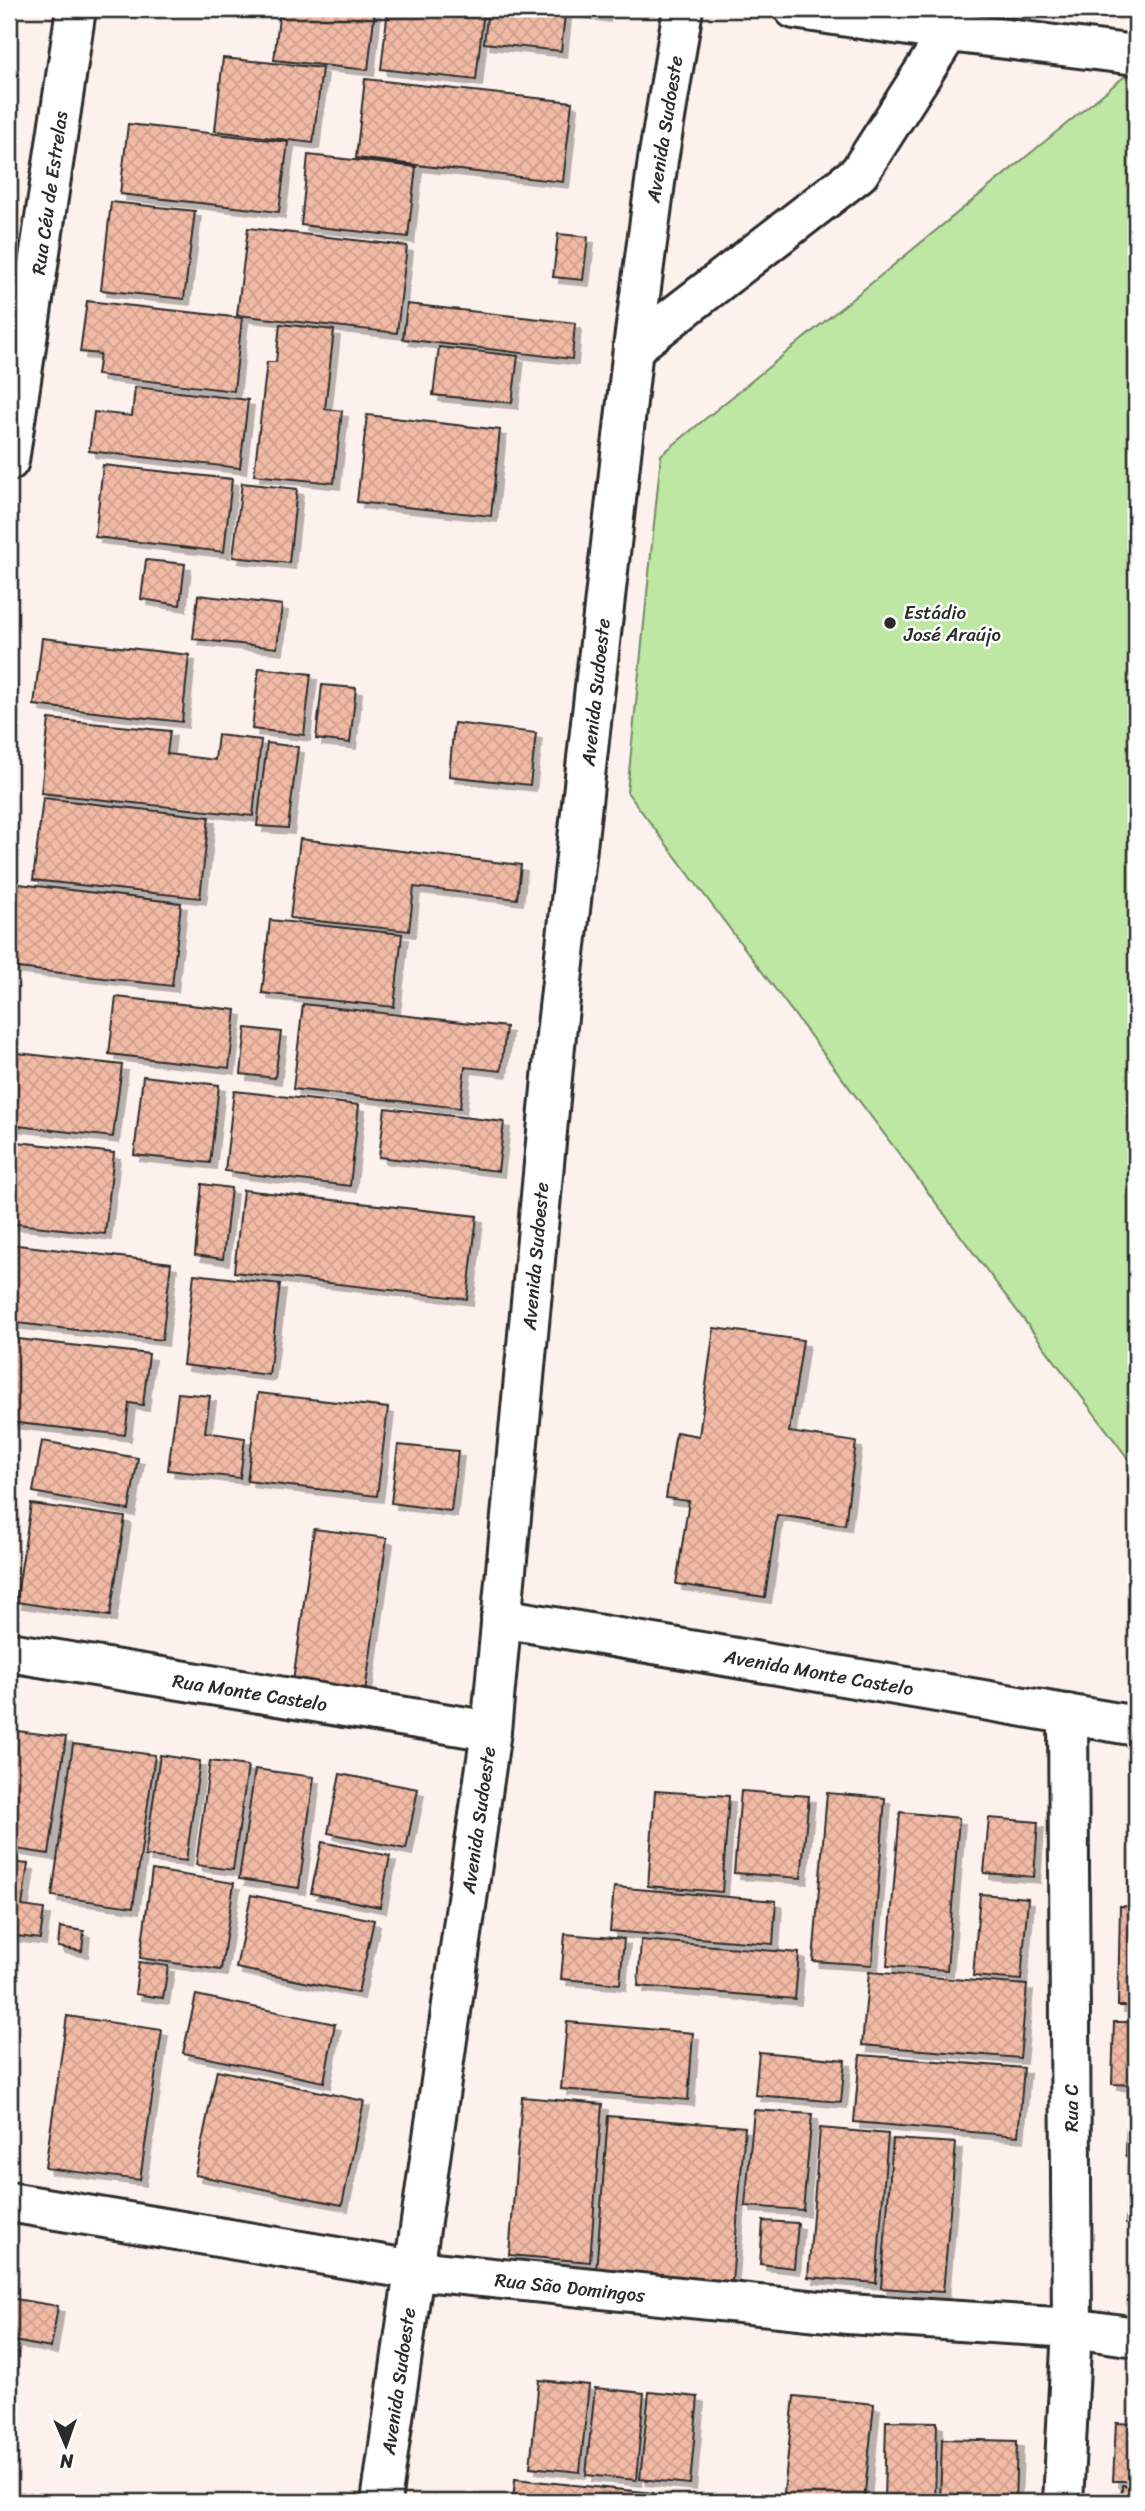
<svg xmlns="http://www.w3.org/2000/svg" width="1145" height="2511" font-family="Sriracha,sans-serif">
  <style>
    .garden { fill: #bde7a3; stroke: #748967; stroke-width: 2 }
    .building { fill: url(#building-cross-hatch); stroke: #2b2b2b; stroke-width: 2; filter: url(#shadow) }
    .lines { fill: none; stroke-linecap: round; stroke-linejoin: round }
    .street-casing { stroke: #2b2b2b; stroke-width: 44 }
    .secondary-casing { stroke: #2b2b2b; stroke-width: 44 }
    .street { stroke: #fff; stroke-width: 38 }
    .secondary { stroke: #fff; stroke-width: 38 }
    .poi-dot { fill: #2b2b2b; stroke: #fff; stroke-width: 2.5 }
    .labels { text-anchor: middle; stroke-width: 5; stroke-linejoin: round; paint-order: stroke }
    .street-label { font-size: 19px; fill: #2b2b2b; stroke: #fff }
    .poi-label { font-size: 19px; fill: #2b2b2b; stroke: #fff; text-anchor: start }
  </style>
  <defs>
    <pattern id="building-cross-hatch" width="8" height="8" patternUnits="userSpaceOnUse" patternTransform="scale(1.75)"><rect width="8" height="8" fill="#f1baa5"/><path d="M0 0l8 8M0 8l8-8" fill="none" stroke="#cfa08e"/></pattern>
    <filter id="shadow"><feDropShadow dx="6" dy="6" stdDeviation="0" flood-color="#0004"/></filter>
  </defs>
  <rect width="100%" height="100%" fill="#fcf1ed"/>
  <filter id="ink" filterUnits="userSpaceOnUse"><feTurbulence type="fractalNoise" baseFrequency=".0143" numOctaves="2"/><feDisplacementMap in="SourceGraphic" scale="14" xChannelSelector="R" yChannelSelector="G"/><feConvolveMatrix kernelMatrix="1 2 1 2 8 2 1 2 1" color-interpolation-filters="sRGB"/></filter>
  <g filter="url(#ink)">
    <path class="garden" d="M 1136,67 L 1136,1469 L 627,792 L 661,455 Z"/>
    <path class="building" d="M 280,9 L 375,9 L 368,70 L 274,60 Z
      M 388,9 L 484,9 L 476,80 L 381,69 Z
      M 488,9 L 565,14 L 561,51 L 484,43 Z
      M 560,9 L 605,9 L 604,16 Z
      M 223,58 L 322,68 L 313,143 L 215,131 Z
      M 365,79 L 572,102 L 563,182 L 356,158 Z
      M 128,124 L 288,142 L 279,212 L 120,194 Z
      M 308,155 L 416,167 L 408,237 L 301,225 Z
      M 111,202 L 195,211 L 184,299 L 101,290 Z
      M 248,228 L 407,246 L 397,333 L 237,315 Z
      M 558,234 L 588,237 L 583,280 L 553,277 Z
      M 87,301 L 242,318 L 234,391 L 97,375 L 100,354 L 80,352 Z
      M 407,304 L 575,323 L 572,359 L 403,339 Z
      M 280,324 L 334,330 L 325,409 L 342,411 L 334,483 L 254,475 L 267,362 L 276,362 Z
      M 439,347 L 518,356 L 512,403 L 433,395 Z
      M 135,387 L 248,400 L 240,468 L 89,451 L 94,412 L 132,416 Z
      M 367,415 L 500,430 L 491,516 L 357,502 Z
      M 103,465 L 232,479 L 224,552 L 95,537 Z
      M 242,483 L 297,489 L 289,563 L 233,557 Z
      M 146,560 L 185,564 L 180,605 L 141,599 Z
      M 198,595 L 282,605 L 277,648 L 193,639 Z
      M 42,638 L 189,655 L 182,722 L 34,705 Z
      M 259,668 L 311,674 L 304,735 L 252,729 Z
      M 322,685 L 356,688 L 350,743 L 316,739 Z
      M 49,719 L 170,731 L 167,754 L 215,760 L 218,735 L 261,740 L 253,816 L 41,793 Z
      M 454,723 L 536,733 L 530,785 L 449,776 Z
      M 267,743 L 298,747 L 288,828 L 257,826 Z
      M 43,798 L 209,817 L 200,898 L 33,880 Z
      M 300,839 L 521,865 L 517,899 L 414,887 L 409,931 L 290,918 Z
      M 19,884 L 181,903 L 172,986 L 10,967 Z
      M 270,920 L 402,934 L 394,1007 L 262,993 Z
      M 116,997 L 236,1010 L 229,1068 L 109,1054 Z
      M 303,1004 L 506,1027 L 501,1071 L 465,1067 L 460,1108 L 293,1089 Z
      M 246,1028 L 281,1032 L 275,1078 L 241,1074 Z
      M 9,1052 L 122,1065 L 113,1137 L 9,1125 Z
      M 143,1076 L 219,1085 L 210,1163 L 134,1155 Z
      M 234,1091 L 359,1105 L 350,1186 L 225,1171 Z
      M 385,1108 L 504,1122 L 498,1171 L 379,1157 Z
      M 9,1141 L 114,1153 L 105,1234 L 9,1223 Z
      M 202,1184 L 231,1188 L 223,1259 L 195,1255 Z
      M 243,1190 L 477,1216 L 467,1299 L 234,1272 Z
      M 9,1244 L 171,1263 L 162,1340 L 9,1322 Z
      M 194,1274 L 280,1284 L 269,1375 L 183,1365 Z
      M 714,1328 L 803,1340 L 789,1432 L 856,1442 L 845,1525 L 777,1515 L 765,1597 L 676,1584 L 689,1501 L 666,1498 L 676,1432 L 699,1436 Z
      M 9,1338 L 149,1354 L 143,1405 L 129,1403 L 125,1435 L 9,1422 Z
      M 178,1393 L 210,1396 L 205,1432 L 245,1438 L 240,1478 L 168,1470 Z
      M 258,1393 L 388,1408 L 377,1496 L 247,1481 Z
      M 42,1441 L 138,1458 L 129,1510 L 33,1492 Z
      M 398,1445 L 458,1451 L 451,1511 L 391,1503 Z
      M 31,1504 L 125,1517 L 110,1616 L 16,1602 Z
      M 314,1529 L 387,1538 L 365,1692 L 293,1682 Z
      M 9,1730 L 66,1737 L 49,1854 L 9,1848 Z
      M 73,1744 L 155,1755 L 133,1907 L 52,1896 Z
      M 160,1755 L 200,1761 L 186,1861 L 145,1856 Z
      M 210,1761 L 248,1766 L 233,1870 L 196,1865 Z
      M 255,1769 L 314,1777 L 299,1888 L 239,1879 Z
      M 340,1774 L 418,1789 L 406,1849 L 328,1833 Z
      M 655,1791 L 729,1796 L 722,1892 L 648,1886 Z
      M 741,1791 L 809,1796 L 801,1878 L 734,1873 Z
      M 827,1793 L 885,1798 L 872,1965 L 813,1961 Z
      M 900,1812 L 959,1818 L 947,1970 L 887,1966 Z
      M 989,1818 L 1038,1822 L 1034,1877 L 984,1873 Z
      M 322,1842 L 390,1856 L 380,1907 L 311,1893 Z
      M 9,1862 L 28,1864 L 22,1906 L 44,1909 L 40,1939 L 9,1935 Z
      M 152,1870 L 234,1883 L 221,1970 L 140,1958 Z
      M 614,1887 L 776,1901 L 773,1944 L 610,1931 Z
      M 980,1894 L 1028,1898 L 1021,1980 L 973,1976 Z
      M 251,1895 L 374,1920 L 358,1993 L 236,1968 Z
      M 1120,1906 L 1136,1907 L 1136,2006 L 1118,2006 Z
      M 60,1927 L 84,1931 L 82,1951 L 58,1947 Z
      M 565,1934 L 624,1939 L 620,1984 L 561,1979 Z
      M 641,1940 L 799,1953 L 795,1999 L 638,1986 Z
      M 139,1962 L 168,1966 L 163,1998 L 135,1994 Z
      M 869,1972 L 1027,1985 L 1020,2058 L 862,2045 Z
      M 196,1995 L 335,2024 L 324,2082 L 183,2053 Z
      M 67,2016 L 162,2030 L 140,2180 L 45,2168 Z
      M 567,2022 L 693,2033 L 688,2100 L 561,2089 Z
      M 1114,2022 L 1136,2022 L 1136,2085 L 1112,2084 Z
      M 759,2052 L 845,2060 L 841,2102 L 755,2095 Z
      M 860,2055 L 1024,2068 L 1018,2136 L 854,2122 Z
      M 217,2070 L 364,2101 L 342,2205 L 195,2175 Z
      M 1128,2088 L 1136,2089 L 1136,2157 L 1126,2156 Z
      M 522,2097 L 602,2104 L 590,2262 L 509,2255 Z
      M 754,2110 L 812,2114 L 803,2210 L 745,2206 Z
      M 608,2116 L 745,2127 L 732,2282 L 596,2272 Z
      M 820,2128 L 888,2134 L 876,2283 L 808,2277 Z
      M 893,2139 L 956,2143 L 943,2292 L 881,2288 Z
      M 1128,2163 L 1136,2163 L 1136,2225 L 1126,2224 Z
      M 763,2221 L 798,2223 L 794,2268 L 760,2264 Z
      M 9,2298 L 58,2306 L 51,2348 L 14,2341 L 9,2373 Z
      M 539,2380 L 589,2385 L 580,2472 L 530,2467 Z
      M 595,2388 L 644,2393 L 636,2480 L 586,2475 Z
      M 649,2392 L 698,2397 L 690,2484 L 640,2479 Z
      M 794,2396 L 874,2404 L 864,2502 L 783,2502 Z
      M 886,2421 L 937,2422 L 935,2502 L 884,2502 Z
      M 1116,2423 L 1136,2424 L 1136,2481 L 1113,2481 Z
      M 942,2439 L 1017,2441 L 1015,2502 L 940,2502 Z
      M 515,2479 L 653,2493 L 652,2502 L 513,2502 Z
      M 1122,2485 L 1136,2486 L 1136,2502 L 1121,2502 Z"/>
    <g class="lines">
      <defs>
        <path id="street" d="M 794,9 L 949,32 L 1136,55
          M 633,348 L 859,173 L 949,32
          M 9,461 L 76,9
          M 501,1618 L 1136,1726
          M 9,1652 L 491,1731
          M 9,2202 L 414,2270 L 848,2314 L 1072,2328 L 1136,2337
          M 1063,2502 L 1072,2328 L 1068,1714"/>
        <path id="secondary" d="M 381,2502 L 491,1731 L 556,1035 L 633,348 L 658,160 L 683,9"/>
      </defs>
      <use href="#street" class="street-casing"/>
      <use href="#secondary" class="secondary-casing"/>
      <use href="#street" class="street"/>
      <use href="#secondary" class="secondary"/>
    </g>
  </g>
  <circle class="poi-dot" cx="890" cy="623" r="7"/>
  <g class="labels">
    <g class="street-label">
      <text transform="translate(664 129) rotate(-81)" y="7">Avenida Sudoeste</text>
      <text transform="translate(49 193) rotate(-82)" y="7">Rua Céu de Estrelas</text>
      <text transform="translate(595 692) rotate(-84)" y="7">Avenida Sudoeste</text>
      <text transform="translate(535 1256) rotate(-85)" y="7">Avenida Sudoeste</text>
      <text transform="translate(819 1672) rotate(10)" y="7">Avenida Monte Castelo</text>
      <text transform="translate(250 1692) rotate(9)" y="7">Rua Monte Castelo</text>
      <text transform="translate(478 1820) rotate(-82)" y="7">Avenida Sudoeste</text>
      <text transform="translate(1071 2108) rotate(-90)" y="7">Rua C</text>
      <text transform="translate(570 2287) rotate(6)" y="7">Rua São Domingos</text>
      <text transform="translate(398 2381) rotate(-82)" y="7">Avenida Sudoeste</text>
    </g>
    <g class="poi-label">
      <text x="904" y="619">Estádio<tspan x="904" dy="22">José Araújo</tspan></text>
    </g>
  </g>
  <rect width="1145" height="2511" fill="none" stroke="#fff" stroke-width="35"/>
  <rect x="18" y="18" width="1110" height="2476" fill="none" stroke="#2b2b2b" stroke-width="2.5" filter="url(#ink)"/>
  <g transform="translate(66 2445) rotate(178)" stroke="#ffffff" stroke-width="5" paint-order="stroke">
  <path d="M0-5L12 26L0 18L-12 26Z" fill="#2b2b2b"/>
  <text y="-10" font-size="19" font-weight="bold" text-anchor="middle" fill="#2b2b2b">N</text>
  </g>
</svg>
